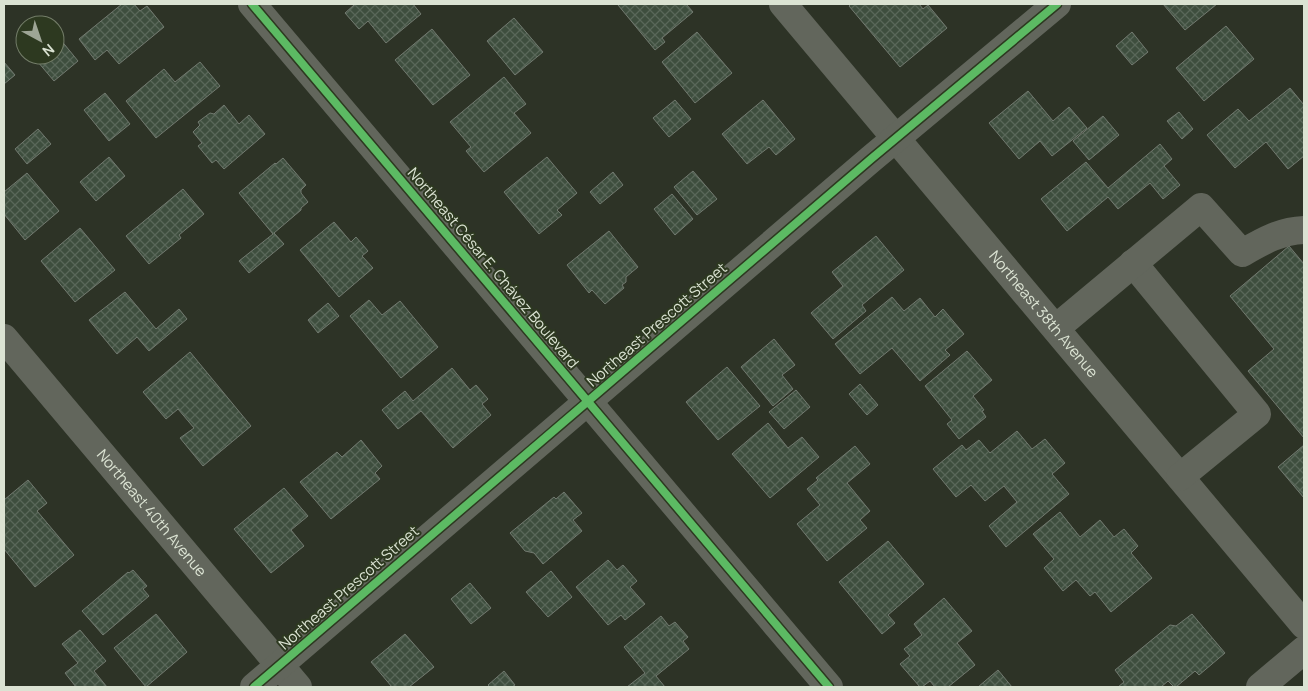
<svg xmlns="http://www.w3.org/2000/svg" width="1308" height="691" font-family="Manrope,sans-serif">
  <style>
    .building { fill: url(#building-cross-hatch); stroke: #727a70 }
    .lines { fill: none; stroke-linecap: round; stroke-linejoin: round }
    .minor { stroke: #62665c; stroke-width: 28 }
    .cycleway-casing { stroke: #2d3920; stroke-width: 11 }
    .cycleway { stroke: #5cba63; stroke-width: 8 }
    .labels { text-anchor: middle; stroke-width: 4; stroke-linejoin: round; paint-order: stroke }
    .street-label { font-size: 15px; fill: #dbe3d3; stroke: #2d3920 }
  </style>
  <defs>
    <pattern id="building-cross-hatch" width="8" height="8" patternUnits="userSpaceOnUse" patternTransform="scale(1.25)"><rect width="8" height="8" fill="#3e4e3e"/><path d="M0 0l8 8M0 8l8-8" fill="none" stroke="#596759"/></pattern>
  </defs>
  <rect width="100%" height="100%" fill="#2d3326"/>
  <path class="building" d="M 122,4 L 134,4 L 140,11 L 147,6 L 164,27 L 119,64 L 107,50 L 95,60 L 79,39 Z
    M 353,4 L 413,4 L 421,14 L 386,43 L 368,21 L 359,29 L 345,13 L 354,5 Z
    M 620,4 L 686,4 L 693,12 L 662,38 L 665,42 L 655,50 L 618,5 Z
    M 851,4 L 919,4 L 923,9 L 928,5 L 947,28 L 900,67 L 849,6 Z
    M 1163,4 L 1217,4 L 1185,30 Z
    M 514,18 L 543,52 L 515,75 L 487,41 Z
    M 1226,26 L 1254,59 L 1204,101 L 1176,68 Z
    M 432,29 L 470,75 L 433,105 L 395,60 Z
    M 697,32 L 732,73 L 695,103 L 662,62 Z
    M 1132,32 L 1148,52 L 1132,65 L 1116,46 Z
    M 56,34 L 78,61 L 54,81 L 32,55 L 55,55 L 55,35 Z
    M 4,62 L 15,75 L 4,84 Z
    M 200,62 L 220,86 L 156,138 L 126,101 L 164,69 L 175,82 Z
    M 504,77 L 526,104 L 514,113 L 531,133 L 484,172 L 466,151 L 471,147 L 450,122 Z
    M 1290,88 L 1304,105 L 1304,156 L 1288,169 L 1266,142 L 1235,168 L 1207,135 L 1238,109 L 1249,121 Z
    M 1028,91 L 1053,121 L 1069,107 L 1087,128 L 1052,156 L 1040,141 L 1019,159 L 989,123 Z
    M 105,93 L 130,124 L 109,141 L 84,110 Z
    M 675,100 L 691,119 L 669,137 L 653,118 Z
    M 763,100 L 795,139 L 776,155 L 769,147 L 747,164 L 722,134 Z
    M 224,105 L 239,124 L 249,115 L 265,134 L 224,169 L 216,160 L 212,163 L 198,146 L 202,143 L 193,132 L 200,125 L 198,122 L 210,113 L 214,114 Z
    M 1179,112 L 1193,129 L 1182,139 L 1167,121 Z
    M 1103,116 L 1119,135 L 1089,160 L 1073,141 Z
    M 38,129 L 51,144 L 27,164 L 15,149 Z
    M 1160,144 L 1172,159 L 1164,166 L 1180,185 L 1163,199 L 1150,183 L 1118,209 L 1108,197 L 1067,231 L 1041,199 L 1086,162 L 1108,188 Z
    M 109,157 L 125,176 L 96,201 L 80,182 Z
    M 547,157 L 577,193 L 557,210 L 562,215 L 539,234 L 504,192 Z
    M 283,158 L 306,185 L 301,190 L 301,193 L 308,202 L 301,208 L 301,210 L 274,233 L 284,244 L 249,273 L 239,261 L 273,234 L 239,193 L 275,163 L 276,164 Z
    M 693,171 L 717,199 L 697,215 L 674,187 Z
    M 613,172 L 623,185 L 600,204 L 590,192 Z
    M 27,173 L 59,211 L 25,240 L 4,214 L 4,192 Z
    M 183,189 L 204,214 L 179,235 L 181,238 L 149,264 L 126,236 Z
    M 672,194 L 693,219 L 675,235 L 654,209 Z
    M 334,222 L 351,242 L 356,237 L 368,251 L 362,256 L 373,268 L 339,297 L 300,250 Z
    M 80,228 L 115,270 L 75,302 L 41,261 Z
    M 609,231 L 638,267 L 626,277 L 626,282 L 622,285 L 624,288 L 605,304 L 592,290 L 589,293 L 567,265 Z
    M 876,236 L 904,270 L 862,305 L 866,311 L 833,339 L 811,313 L 843,286 L 832,272 Z
    M 1289,246 L 1304,264 L 1304,438 L 1248,371 L 1274,349 L 1230,296 Z
    M 125,292 L 156,329 L 179,309 L 187,319 L 149,351 L 137,337 L 117,354 L 89,320 Z
    M 892,297 L 904,311 L 920,298 L 935,317 L 943,309 L 964,334 L 945,350 L 950,355 L 920,381 L 892,348 L 860,374 L 835,344 Z
    M 369,300 L 382,315 L 400,301 L 438,347 L 401,378 L 350,316 Z
    M 328,303 L 339,316 L 318,333 L 308,320 Z
    M 774,339 L 795,365 L 782,375 L 793,389 L 773,406 L 741,367 Z
    M 967,351 L 992,380 L 973,396 L 984,410 L 982,411 L 986,417 L 959,439 L 947,424 L 952,420 L 925,386 Z
    M 190,352 L 251,426 L 203,466 L 180,438 L 194,428 L 178,409 L 166,419 L 143,392 Z
    M 727,367 L 760,406 L 718,440 L 686,402 Z
    M 452,368 L 470,390 L 476,385 L 488,399 L 482,404 L 491,415 L 453,448 L 421,411 L 398,429 L 382,410 L 405,391 L 413,401 Z
    M 860,384 L 878,405 L 867,415 L 849,394 Z
    M 796,390 L 810,407 L 784,429 L 769,412 Z
    M 768,423 L 788,448 L 802,437 L 819,457 L 770,498 L 732,454 Z
    M 1017,431 L 1032,449 L 1045,439 L 1065,463 L 1052,474 L 1069,494 L 1006,547 L 989,526 L 1017,502 L 1004,486 L 985,501 L 971,485 L 956,497 L 933,469 L 962,445 L 966,450 L 979,440 L 990,453 Z
    M 361,440 L 382,466 L 375,473 L 380,479 L 331,519 L 300,482 L 337,452 L 342,457 Z
    M 1304,445 L 1304,498 L 1278,467 Z
    M 855,446 L 870,464 L 847,483 L 870,511 L 860,520 L 867,528 L 827,561 L 797,524 L 820,505 L 807,489 L 818,480 L 816,478 Z
    M 28,480 L 47,503 L 37,511 L 74,555 L 35,587 L 4,549 L 4,500 Z
    M 284,488 L 308,516 L 291,530 L 304,546 L 271,573 L 234,529 Z
    M 564,492 L 582,513 L 573,520 L 582,531 L 543,564 L 534,553 L 525,551 L 510,533 L 554,497 L 556,499 Z
    M 1060,512 L 1080,537 L 1100,520 L 1114,537 L 1124,529 L 1138,546 L 1131,553 L 1152,578 L 1111,612 L 1095,592 L 1090,596 L 1076,580 L 1063,591 L 1044,568 L 1054,559 L 1033,534 Z
    M 888,541 L 924,584 L 888,615 L 895,623 L 882,634 L 839,582 Z
    M 608,560 L 617,570 L 623,565 L 637,581 L 630,587 L 645,604 L 625,620 L 621,615 L 608,625 L 576,587 Z
    M 133,570 L 147,586 L 143,589 L 149,596 L 103,635 L 82,611 L 128,572 L 129,573 Z
    M 551,571 L 572,597 L 548,617 L 526,592 Z
    M 470,583 L 491,608 L 471,624 L 451,599 Z
    M 944,598 L 972,631 L 957,643 L 975,665 L 948,687 L 935,687 L 930,681 L 922,687 L 920,687 L 900,664 L 910,656 L 904,649 L 922,635 L 914,624 Z
    M 156,614 L 187,652 L 146,687 L 114,648 Z
    M 1192,614 L 1225,653 L 1199,675 L 1195,671 L 1176,687 L 1174,687 L 1168,681 L 1161,687 L 1146,687 L 1145,686 L 1143,687 L 1118,687 L 1124,682 L 1115,670 L 1170,625 L 1176,626 Z
    M 661,616 L 669,626 L 675,622 L 688,637 L 683,641 L 689,649 L 656,676 L 665,687 L 627,687 L 645,673 L 624,647 Z
    M 80,630 L 106,661 L 94,671 L 107,687 L 76,687 L 65,673 L 78,663 L 62,644 Z
    M 405,634 L 434,667 L 409,687 L 392,687 L 371,662 Z
    M 998,670 L 1012,687 L 978,687 Z
    M 504,671 L 515,685 L 512,687 L 490,687 L 488,685 Z"/>
  <g class="lines">
    <g class="minor">
      <path d="M 252,4 L 829,687"/>
      <path id="s1" d="M 783,4 L 1304,625"/>
      <path d="M 1133,263 L 1257,414 L 1180,477"/>
      <path d="M 1056,328 L 1201,207 L 1242,253 C 1263,241 1280,231 1304,230"/>
      <path id="s2" d="M 4,338 L 298,687"/>
      <path d="M 254,687 L 871,159 L 1057,4"/>
      <path d="M 1260,687 L 1304,650"/>
    </g>
    <defs>
      <path id="cycleway" d="M 252,4 L 829,687
        M 254,687 L 871,159 L 1057,4"/>
    </defs>
    <use href="#cycleway" class="cycleway-casing"/>
    <use href="#cycleway" class="cycleway"/>
  </g>
  <g class="labels">
    <g class="street-label">
      <text transform="translate(493 268) rotate(50)" y="5">Northeast César E. Chávez Boulevard</text>
      <text dy="5" stroke="none"><textPath href="#s1" startOffset="405">Northeast 38th Avenue</textPath></text>
      <text transform="translate(657 325) rotate(-41)" y="5">Northeast Prescott Street</text>
      <text dy="5" stroke="none"><textPath href="#s2" startOffset="229">Northeast 40th Avenue</textPath></text>
      <text transform="translate(349 588) rotate(-41)" y="5">Northeast Prescott Street</text>
    </g>
  </g>
  <rect width="1308" height="691" fill="none" stroke="#dbe3d3" stroke-width="10"/>
  <g transform="translate(40 40) rotate(140)"><circle r="24" fill="#2d3920" stroke="#737d68"/>
  <path d="M0-4L9 19L0 12L-9 19Z" fill="#9ea596"/>
  <text y="-8" font-size="14" font-weight="bold" text-anchor="middle" fill="#dbe3d3">N</text>
  </g>
</svg>
